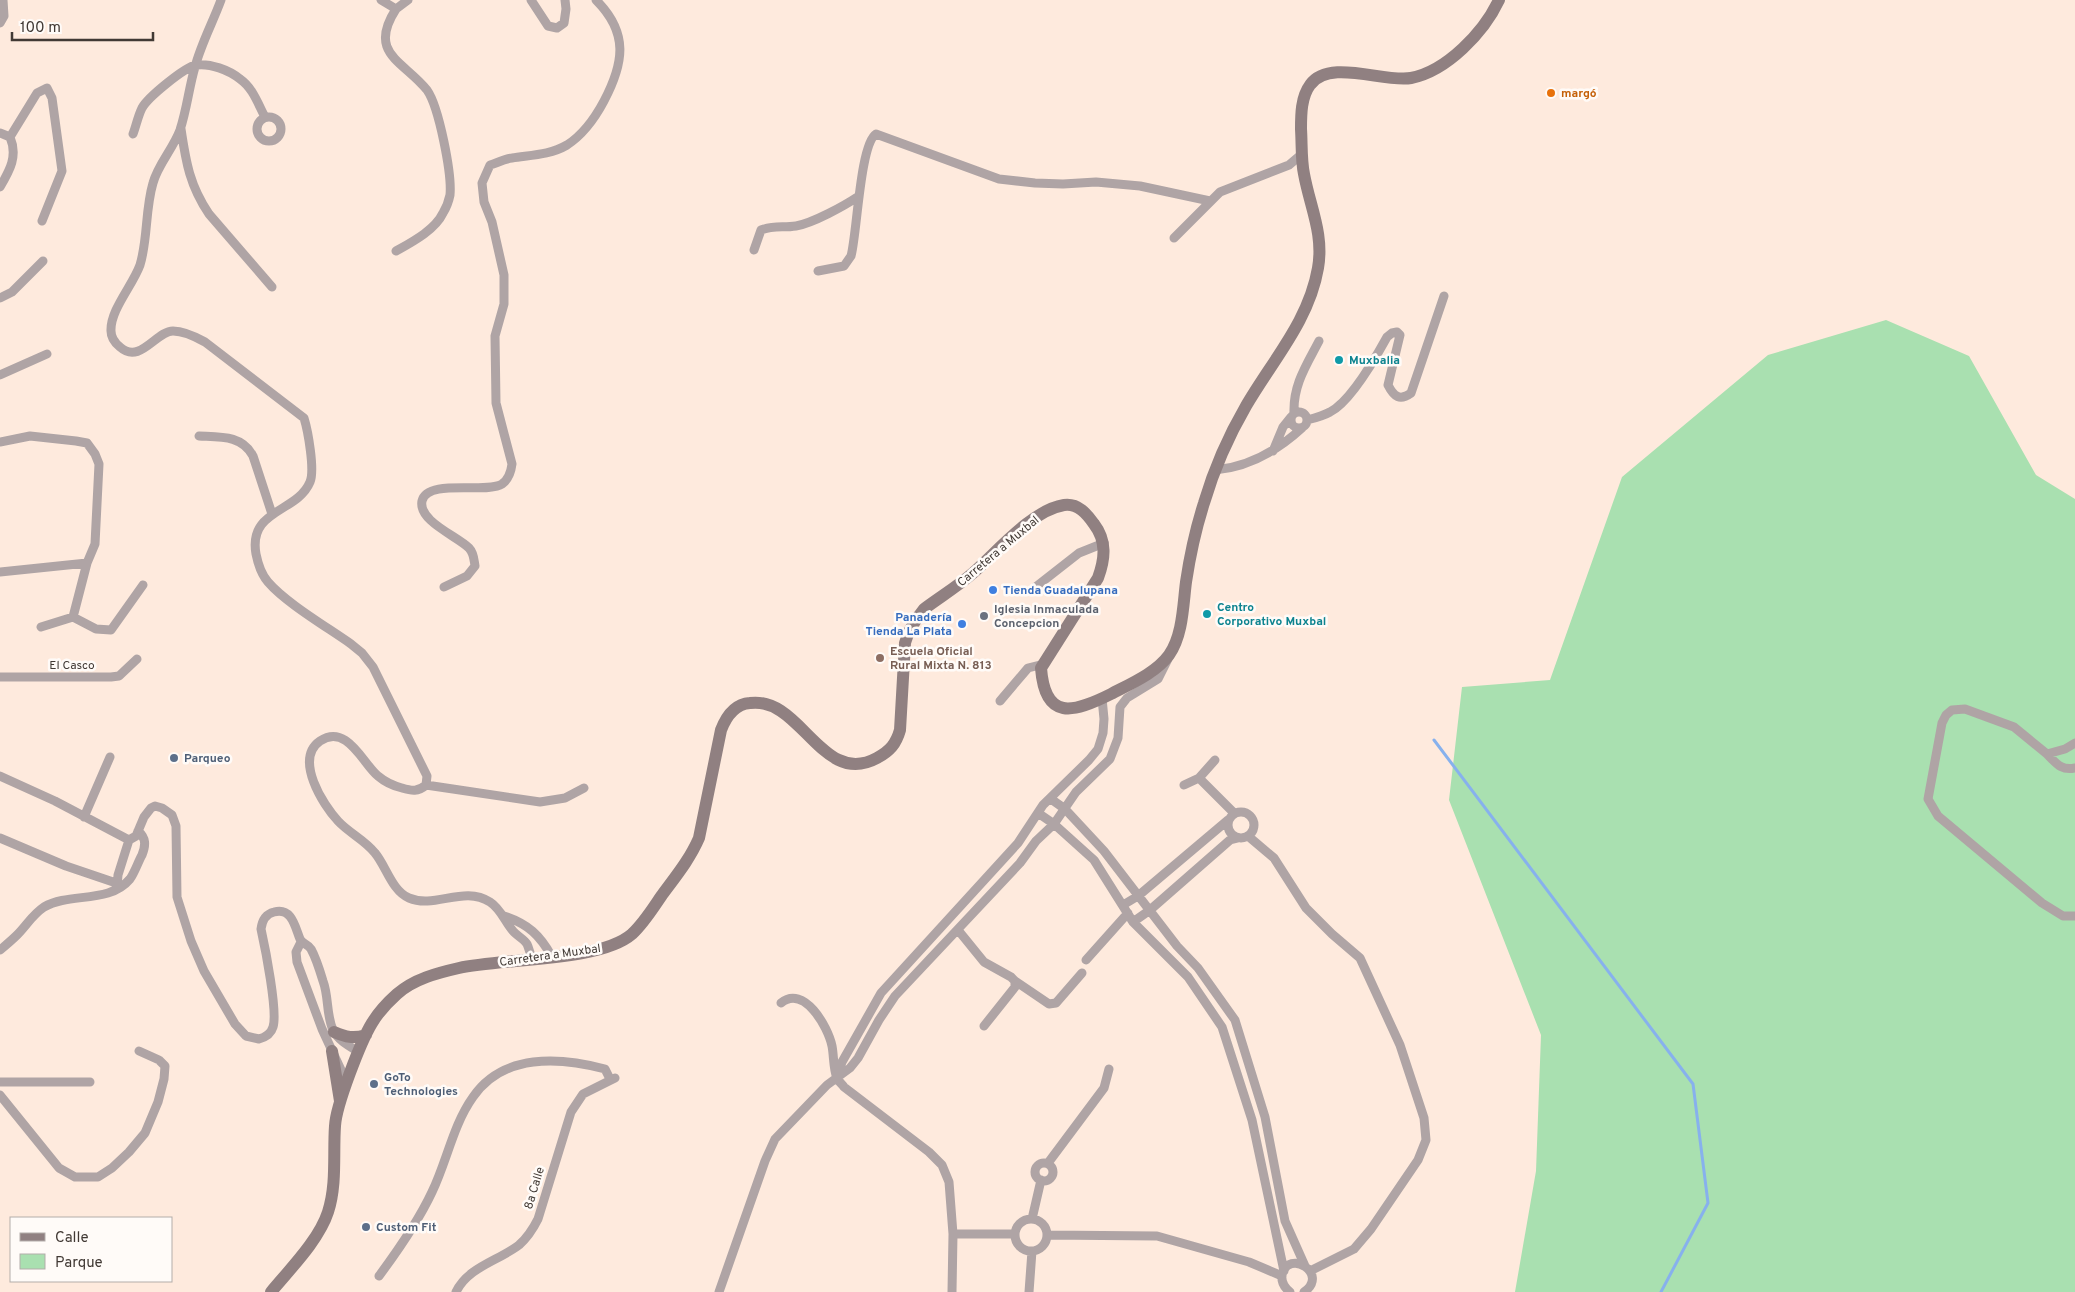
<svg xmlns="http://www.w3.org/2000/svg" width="2075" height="1292" font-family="Overpass,sans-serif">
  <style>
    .green { fill: #a9e0b0 }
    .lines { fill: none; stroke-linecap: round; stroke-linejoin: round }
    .stream { stroke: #87b1ed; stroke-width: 3 }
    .minor { stroke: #afa4a5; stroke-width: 9 }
    .secondary { stroke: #908081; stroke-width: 12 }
    .food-dot { fill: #e8710a; stroke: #fffbf8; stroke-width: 2 }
    .culture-dot { fill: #0f9aa8; stroke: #fffbf8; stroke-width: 2 }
    .shop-dot { fill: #3f7fe0; stroke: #fffbf8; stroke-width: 2 }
    .worship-dot { fill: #6b7280; stroke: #fffbf8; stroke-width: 2 }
    .education-dot { fill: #8d6e63; stroke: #fffbf8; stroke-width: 2 }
    .service-dot { fill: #5c6f8a; stroke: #fffbf8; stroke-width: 2 }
    .labels { text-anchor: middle; stroke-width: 5; stroke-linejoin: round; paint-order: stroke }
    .food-label { font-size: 12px; font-weight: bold; fill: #c56008; stroke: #fffbf8; text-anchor: start }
    .culture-label { font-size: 12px; font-weight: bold; fill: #0d838f; stroke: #fffbf8; text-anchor: start }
    .street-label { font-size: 12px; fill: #413934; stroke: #fffbf8 }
    .shop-label { font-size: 12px; font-weight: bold; fill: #366cbe; stroke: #fffbf8; text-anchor: start }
    .worship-label { font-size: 12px; font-weight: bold; fill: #5b616d; stroke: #fffbf8; text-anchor: start }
    .education-label { font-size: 12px; font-weight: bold; fill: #785e54; stroke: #fffbf8; text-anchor: start }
    .service-label { font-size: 12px; font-weight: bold; fill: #4e5e75; stroke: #fffbf8; text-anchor: start }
  </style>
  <rect width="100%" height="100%" fill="#feeadd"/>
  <path class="green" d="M 1886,320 L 1969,356 L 2036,475 L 2075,499 L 2075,1292 L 1515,1292 L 1536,1171 L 1541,1035 L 1449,800 L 1462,687 L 1550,680 L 1622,477 L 1768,355 Z"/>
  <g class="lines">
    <path class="stream" d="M 1434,740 L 1693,1084 L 1708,1203 L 1661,1292"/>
    <path class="minor" d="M 221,0 C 213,22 201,44 195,67 C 189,87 187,109 180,130 C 173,149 158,164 153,183 C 145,210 148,239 140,265 C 133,285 110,310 111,331 C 111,338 115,343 120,347 C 140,365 156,331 173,331 C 184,331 196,337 205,342 L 304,418 C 308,431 315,470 310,482 C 297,513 248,509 256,554 C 258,564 261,574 268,582 C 286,603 327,627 351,644 L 362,653 L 373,667 L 427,776 L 426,785 C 418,792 412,791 402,788 C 394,786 385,782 378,776 C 363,764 347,723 320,741 C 294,759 323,805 338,821 C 349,833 365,840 375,853 C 386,866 392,891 409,898 C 435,909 464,885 490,902 C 501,909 505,922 513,931 C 517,936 524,939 527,944 C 529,948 530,954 532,958
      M 381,0 L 396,9 L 408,0
      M 531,0 L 548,26 L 557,28 L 564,23 L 566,9 L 565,0
      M 396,9 C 367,54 404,61 427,90 C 439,107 452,174 450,195 C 449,200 446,208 443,213 C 435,230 412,242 396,251
      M 0,23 L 4,16 L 3,0
      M257 129a12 12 0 1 1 24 0a12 12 0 1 1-24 0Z
      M 181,129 C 186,163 190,186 209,214 L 272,287
      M 0,133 L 10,137 C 18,156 10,170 0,187
      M 133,134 C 136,126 138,116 142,108 C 148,97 185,67 196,65 C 210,63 229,70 240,79 C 253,88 258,104 265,117
      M 10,137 L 37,93 L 47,88 L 52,98 L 62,171 L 42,221
      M 1174,238 L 1220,192 L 1289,165 L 1302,154
      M 754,250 L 761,230 C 774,225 783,228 796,226 C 813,223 844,206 859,196
      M 818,271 L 844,266 L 851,256 C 857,235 860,144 876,134 L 999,179 L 1035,183 L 1063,184 L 1096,182 L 1140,186 L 1210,201
      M 0,298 L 12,292 L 43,261
      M 0,375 L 47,354
      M1291 420a8 8 0 1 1 16 0a8 8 0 1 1-16 0Z
      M 1294,413 C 1293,385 1306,366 1319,341
      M 1307,420 C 1315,418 1323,416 1330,412 C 1350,402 1376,357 1387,337 L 1392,333 L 1397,332 L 1400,335 L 1388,385 C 1394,397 1400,401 1411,393 L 1444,296
      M 199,436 C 220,437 242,435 253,456 L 272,514
      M 0,442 L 30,436 L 76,441 L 87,443 L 95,454 L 99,464 L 95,544 L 87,563 L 73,617 L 41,627
      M 1273,451 L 1283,427 L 1291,417
      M 1215,470 C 1249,467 1278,450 1302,428
      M 0,572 L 87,563
      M 444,587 L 467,576 L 475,566 C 474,560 474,553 469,548 C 457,536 418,521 422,501 C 427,478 487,494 502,484 C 509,479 511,472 512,464 L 496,403 L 495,336 L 504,304 L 504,275 L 492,222 L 484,202 L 482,183 L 490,165 C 497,163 504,159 512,158 C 531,155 550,155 567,145 C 584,134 595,118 604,101 C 624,63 629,33 596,0
      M 1033,589 L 1079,553 L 1104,543
      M 73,617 L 96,629 L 111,630 L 143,585
      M 0,677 L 111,677 L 119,676 L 137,659
      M 1000,701 L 1028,668 L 1044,664
      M 2075,743 L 2065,749 L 2047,754 L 2014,727 L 1965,709 L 1952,710 L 1946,715 L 1942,723 L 1928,799 L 1938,816 L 2042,903 L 2063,916 L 2075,916
      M 2047,754 C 2056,763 2061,771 2075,768
      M 0,776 L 55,801 L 129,840
      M 1199,778 L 1215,760
      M 426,785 L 540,802 L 565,798 L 584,788
      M 1184,785 L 1199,778 L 1234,813
      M 1051,799 L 1065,809 L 1104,851 L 1177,946 L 1198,968 L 1235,1020 L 1265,1117 L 1285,1221 L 1305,1266
      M1228 825a13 13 0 1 1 26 0a13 13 0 1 1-26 0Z
      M 1038,813 L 1054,824 L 1094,860 L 1133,922 L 1188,977 L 1222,1027 L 1252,1120 L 1284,1271
      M 84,817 L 110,757
      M 1248,836 L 1274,858 L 1306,908 L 1332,934 L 1360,958 L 1400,1045 L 1424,1118 L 1426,1140 L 1418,1160 L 1371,1229 L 1354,1249 L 1310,1271
      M 0,838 L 66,866 L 122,885
      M 117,887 L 118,875 L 129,840 L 136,836 L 144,817 L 151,808 L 155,806 L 162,808 L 172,815 L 176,826 L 177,897 L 191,941 L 204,971 L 235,1024 L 246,1036 L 259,1039 C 266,1037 271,1034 273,1027 C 278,1012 265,947 261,929 C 262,921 266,914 274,912 C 292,907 295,927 300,939 C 302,944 308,944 311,949 C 316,958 320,971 323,981 C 329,997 326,1014 333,1030 C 339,1041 349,1046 359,1052
      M 1123,905 L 1138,896 L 1228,820
      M 504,916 C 528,924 540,935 552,957
      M 1133,922 L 1150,910 L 1230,840 L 1238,838
      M 958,930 L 984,962 L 1011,977 L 1015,981 L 1015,987 L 984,1026
      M 301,942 L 296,952 L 297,962 L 322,1029 L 347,1083
      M 0,950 C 6,945 12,940 17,935 C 27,925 32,915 44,907 C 70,892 109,904 130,879 C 135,872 138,862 142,855 C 146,845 146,838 138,831
      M 1086,960 L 1128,913
      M 1015,981 L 1049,1004 L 1056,1003 L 1082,973
      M 781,1003 C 804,984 828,1027 832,1046 C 834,1056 833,1068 837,1078 C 838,1081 842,1084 844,1087 L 929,1152 L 942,1165 L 949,1182 L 953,1234 L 952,1292
      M 837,1078 L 842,1062 L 881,993 L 1018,843 L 1043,805 L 1089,760 L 1098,749 L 1103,733 L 1104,719 L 1102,698
      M 0,1082 L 90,1082
      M 0,1095 L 59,1168 L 75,1177 L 98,1177 L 112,1168 L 129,1152 L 145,1133 L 158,1102 L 164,1079 L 165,1066 L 159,1060 L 139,1051
      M 1048,1163 L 1104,1088 L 1109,1069
      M1035 1172a9 9 0 1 1 18 0a9 9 0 1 1-18 0Z
      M 1032,1219 L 1041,1180
      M1015 1235a16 16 0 1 1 32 0a16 16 0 1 1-32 0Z
      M 953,1234 L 1015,1234
      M 1047,1235 L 1157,1236 L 1249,1262 L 1282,1276
      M 379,1276 C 399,1249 418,1222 432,1192 C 447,1161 453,1125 473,1097 C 503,1053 560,1057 605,1069 L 610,1079
      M 456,1292 C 468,1267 498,1261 519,1245 C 527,1238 533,1229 538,1219 L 571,1112 L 583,1094 L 615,1078
      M 719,1292 L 765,1161 L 775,1139 L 827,1085 L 850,1068 L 858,1058 L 879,1020 L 895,996 L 1020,863 L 1036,841 L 1054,824 L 1076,792 L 1110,759 L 1118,738 L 1120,707 L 1127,698 L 1158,679 L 1168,659
      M 1029,1292 L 1032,1251
      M 1290,1292 C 1285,1288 1281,1282 1282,1275 C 1288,1248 1330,1274 1304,1292"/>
    <path class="secondary" d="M 334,1032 C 346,1037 353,1039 366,1035
      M 332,1051 L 340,1101
      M 271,1292 C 290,1269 319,1240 328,1212 C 337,1184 333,1154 335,1126 C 336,1105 361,1041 372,1023 C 378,1013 388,1002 397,994 C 414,979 437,973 459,968 C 503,958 600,962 632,934 C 644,923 653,908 662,895 C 676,876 690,859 699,838 L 721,730 C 726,717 735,704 750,703 C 801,696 822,788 877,758 C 890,751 896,744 900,730 L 905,643 C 908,630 916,619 924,609 C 940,597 958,586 973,573 C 997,552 1032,510 1064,505 C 1078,503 1087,514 1094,524 C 1107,541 1105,559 1098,578 L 1041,668 C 1045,721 1073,713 1111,694 C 1130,684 1156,673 1169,655 C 1183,635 1183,605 1186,582 C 1190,555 1196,528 1204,503 C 1214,469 1228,437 1246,406 C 1272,361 1309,321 1318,268 C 1324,234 1310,207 1304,174 C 1301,160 1302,144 1301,129 C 1301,115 1301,97 1310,85 C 1329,58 1384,83 1411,78 C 1447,71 1484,32 1499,0"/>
  </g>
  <circle class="food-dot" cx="1551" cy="93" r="5"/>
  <g class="culture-dot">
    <circle cx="1339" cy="360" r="5"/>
    <circle cx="1207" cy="614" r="5"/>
  </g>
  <g class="shop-dot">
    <circle cx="993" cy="590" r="5"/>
    <circle cx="962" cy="624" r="5"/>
  </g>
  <circle class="worship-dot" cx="984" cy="616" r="5"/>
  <circle class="education-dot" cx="880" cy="658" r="5"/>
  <g class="service-dot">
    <circle cx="174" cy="758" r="5"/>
    <circle cx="374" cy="1084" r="5"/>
    <circle cx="366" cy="1227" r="5"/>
  </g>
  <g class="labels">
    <g class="food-label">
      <text x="1561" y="97">margó</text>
    </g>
    <g class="culture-label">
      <text x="1349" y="364">Muxbalia</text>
      <text x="1217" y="611">Centro<tspan x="1217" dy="14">Corporativo Muxbal</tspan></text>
    </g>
    <g class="street-label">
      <text transform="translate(998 551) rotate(-40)" y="4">Carretera a Muxbal</text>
      <text x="72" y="669">El Casco</text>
      <text transform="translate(550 955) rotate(-8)" y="4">Carretera a Muxbal</text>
      <text transform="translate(534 1188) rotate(-73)" y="4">8a Calle</text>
    </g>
    <g class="shop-label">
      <text x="1003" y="594">Tienda Guadalupana</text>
      <text x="952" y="621" text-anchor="end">Panadería<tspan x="952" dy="14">Tienda La Plata</tspan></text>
    </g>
    <g class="worship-label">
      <text x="994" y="613">Iglesia Inmaculada<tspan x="994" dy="14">Concepcion</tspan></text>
    </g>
    <g class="education-label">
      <text x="890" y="655">Escuela Oficial<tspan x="890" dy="14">Rural Mixta N. 813</tspan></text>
    </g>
    <g class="service-label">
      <text x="184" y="762">Parqueo</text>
      <text x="384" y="1081">GoTo<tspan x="384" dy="14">Technologies</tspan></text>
      <text x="376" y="1231">Custom Fit</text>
    </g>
  </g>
  <rect x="10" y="1217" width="162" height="65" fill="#fffbf8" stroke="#b3adaa"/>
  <rect x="20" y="1233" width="25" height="8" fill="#908081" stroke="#b3adaa"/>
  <text x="55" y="1242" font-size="15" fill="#413934">Calle</text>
  <rect x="20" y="1254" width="25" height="15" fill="#a9e0b0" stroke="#b3adaa"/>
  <text x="55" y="1267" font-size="15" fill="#413934">Parque</text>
  <path d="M12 32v8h141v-8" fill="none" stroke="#413934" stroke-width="2.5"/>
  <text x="20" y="32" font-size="15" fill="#413934" stroke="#fffbf8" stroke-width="4" paint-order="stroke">100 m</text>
</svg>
